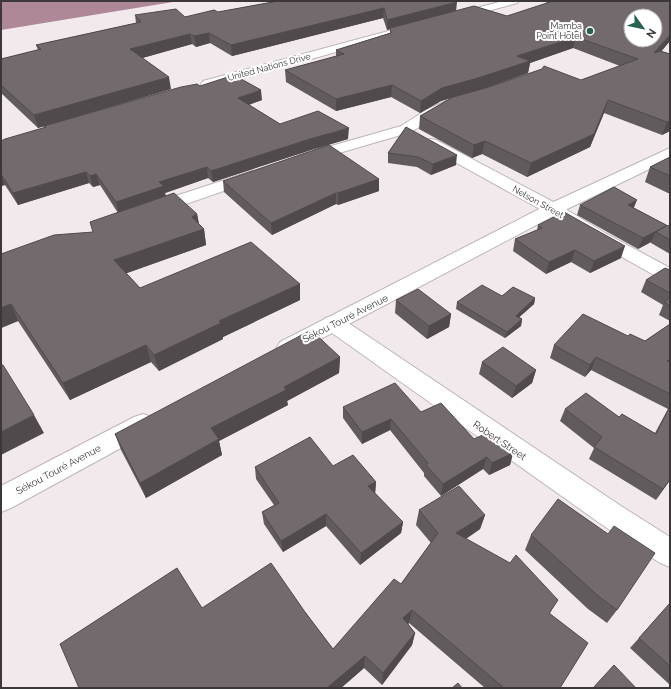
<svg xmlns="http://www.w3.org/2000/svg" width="671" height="689" font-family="Raleway,sans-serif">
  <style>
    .water { fill: #ae8799 }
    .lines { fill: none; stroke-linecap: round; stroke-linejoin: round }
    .street-casing { stroke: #bdb5b8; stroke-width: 2 }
    .secondary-casing { stroke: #bdb5b8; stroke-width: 2 }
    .street { fill: #fff; fill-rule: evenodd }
    .secondary { fill: #fff; fill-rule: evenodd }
    .wall { fill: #625b5e; fill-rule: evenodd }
    .shaded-wall { fill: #504a4c }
    .building { fill: #726a6d; stroke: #504a4c; fill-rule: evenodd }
    .poi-dot { fill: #266450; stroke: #fff; stroke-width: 1.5 }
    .labels { text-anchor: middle; stroke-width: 4; stroke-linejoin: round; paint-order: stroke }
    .far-poi-label { font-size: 9px; fill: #3c383a; stroke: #fff; text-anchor: end }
    .far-street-label { font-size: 9px; fill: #3c383a; stroke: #fff }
    .street-label { font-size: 10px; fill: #3c383a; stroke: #fff }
  </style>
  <rect width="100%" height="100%" fill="#f2e9ed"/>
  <path class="water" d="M 1,1 L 179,1 L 1,30 Z"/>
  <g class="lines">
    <defs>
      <path id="street" d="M 446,101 L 451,102 L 453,105 L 451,108 L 411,132 L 305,163 L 300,161 L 297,158 L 300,155 L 401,126 L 426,110 Z
        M 431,139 L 436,140 L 559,205 L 605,233 L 670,268 L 670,282 L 663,280 L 593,241 L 547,213 L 426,146 L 424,143 L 426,140 Z
        M 252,171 L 258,173 L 260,176 L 258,179 L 160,213 L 154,214 L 148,213 L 145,209 L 148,205 Z
        M 333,316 L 341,318 L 621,506 L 670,537 L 670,567 L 660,563 L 601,524 L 325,328 L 322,323 L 325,318 Z"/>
      <path id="secondary" d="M 503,1 L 519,1 L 517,3 L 454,20 L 449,17 L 450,15 Z
        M 407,26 L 411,27 L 412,29 L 411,31 L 211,87 L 203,87 L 201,84 L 203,81 Z
        M 670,148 L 670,159 L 559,213 L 296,352 L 288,355 L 280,352 L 277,347 L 280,342 L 547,205 Z
        M 143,414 L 152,417 L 155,424 L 152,431 L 11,508 L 1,512 L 1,486 L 134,417 Z"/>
    </defs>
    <use href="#street" class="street-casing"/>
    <use href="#secondary" class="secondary-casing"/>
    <use href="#street" class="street"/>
    <use href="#secondary" class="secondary"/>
  </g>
  <path class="wall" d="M 278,1 L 456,11 L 507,16 L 548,3 L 543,1 L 670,1 L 670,41 L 661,51 L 670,54 L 670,131 L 662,135 L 604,113 L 590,147 L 527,177 L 482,154 L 472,158 L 419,129 L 420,116 L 453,97 L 441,101 L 420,113 L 391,97 L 336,111 L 286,82 L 285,70 L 336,56 L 336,50 L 390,33 L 390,29 L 387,30 L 383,18 L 232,56 L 210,43 L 196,47 L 192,44 L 142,58 L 171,89 L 38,128 L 1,93 L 1,59 L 38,50 L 36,45 L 136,23 L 135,15 L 185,17 L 218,12 ZM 573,48 L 620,66 L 581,80 L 477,91 L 528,73 L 530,63 Z
    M 200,86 L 262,100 L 249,105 L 280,124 L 348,139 L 311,150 L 213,182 L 208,178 L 165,193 L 166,196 L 197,214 L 199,224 L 204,229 L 206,245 L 126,273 L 140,288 L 300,284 L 300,300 L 223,337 L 223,339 L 159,371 L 151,362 L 70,400 L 18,321 L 1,328 L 1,254 L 93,232 L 118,213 L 100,185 L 93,187 L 89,183 L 18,205 L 5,185 L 1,186 L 1,141 L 45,128 L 44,126 Z
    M 406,127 L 456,165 L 431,175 L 417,167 L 388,163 L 388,153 Z
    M 670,157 L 670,194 L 645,182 L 650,167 Z
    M 379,179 L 379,191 L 338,205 L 336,204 L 272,235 L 224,192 L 223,181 Z
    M 580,205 L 634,208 L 668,226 L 670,224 L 670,254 L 651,243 L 651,242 L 638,249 L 577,215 Z
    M 538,225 L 621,258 L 590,273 L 571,262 L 546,274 L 513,251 L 515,239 L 537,230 Z
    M 670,270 L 670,321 L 659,315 L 663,305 L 641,292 L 646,280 Z
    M 502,296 L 535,298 L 534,304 L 519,317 L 522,319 L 521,326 L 505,338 L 456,309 L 457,302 Z
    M 396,300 L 451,314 L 449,327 L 427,339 L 395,313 Z
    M 670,324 L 670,480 L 656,500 L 589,459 L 594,448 L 560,421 L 565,409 L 619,417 L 655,433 L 668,409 L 591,370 L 585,377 L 550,358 L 554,345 L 628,336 L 645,341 Z
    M 340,357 L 339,373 L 287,401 L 288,405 L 219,441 L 222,455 L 146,498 L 121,450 L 115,434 Z
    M 482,362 L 536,370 L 532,383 L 512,398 L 479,374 Z
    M 343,407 L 421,412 L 474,439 L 513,453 L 510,465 L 489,475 L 483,469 L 441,496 L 424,476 L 424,473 L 390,430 L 362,444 L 343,418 Z
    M 333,466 L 376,482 L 375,494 L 403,522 L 401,533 L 360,565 L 326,526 L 283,552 L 264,524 L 262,512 L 274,505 L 256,479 L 255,467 Z
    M 419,510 L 485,515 L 480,529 L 466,539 L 550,614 L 560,688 L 485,688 L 409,623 L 408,624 L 415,633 L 412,645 L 382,685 L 364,668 L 341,688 L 79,688 L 202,608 L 305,612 L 333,649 L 401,584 L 431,543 L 416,525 Z
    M 608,534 L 617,610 L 607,623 L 588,609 L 525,550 L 531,535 Z
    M 670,603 L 670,685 L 630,648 L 639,638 Z"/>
  <path class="shaded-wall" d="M 457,2 L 456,12 L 387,30 L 387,20 Z
    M 384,8 L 383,18 L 232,56 L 231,45 Z
    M 209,33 L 210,43 L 196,47 L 194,36 Z
    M 190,34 L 192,44 L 132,61 L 130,49 Z
    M 670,35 L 670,41 L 650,65 L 654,53 Z
    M 576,37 L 573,48 L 530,63 L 528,73 L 477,91 L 441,101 L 420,113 L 421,101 L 442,88 L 517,56 Z
    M 169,77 L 171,89 L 38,128 L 34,115 Z
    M 392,85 L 391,97 L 336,111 L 336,99 Z
    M 261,90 L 262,100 L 239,108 L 238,98 Z
    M 608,100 L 604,113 L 590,147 L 527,177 L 531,163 Z
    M 670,121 L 670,131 L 662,135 L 667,122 Z
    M 349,128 L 348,139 L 311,150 L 213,182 L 211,171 L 310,139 Z
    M 485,141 L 482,154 L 472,158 L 474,145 Z
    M 457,155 L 456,165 L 431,175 L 433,164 Z
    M 207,167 L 208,178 L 165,193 L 166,198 L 119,214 L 116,202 L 159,182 Z
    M 86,172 L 89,183 L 18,205 L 13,193 Z
    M 96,174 L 100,185 L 93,187 L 90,176 Z
    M 1,175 L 5,185 L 1,186 Z
    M 379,179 L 379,191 L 338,205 L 338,193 Z
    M 336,193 L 336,204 L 272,235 L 271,223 Z
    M 637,200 L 633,210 L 628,205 Z
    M 197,214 L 200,230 L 192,217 Z
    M 666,226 L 656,232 L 651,242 L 638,249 L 643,238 Z
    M 204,229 L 206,245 L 119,276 L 114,260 Z
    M 625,246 L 621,258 L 590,273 L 594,261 Z
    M 575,250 L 571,262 L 546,274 L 549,262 Z
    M 300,284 L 300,300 L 223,337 L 223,339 L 159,371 L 154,355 L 219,321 Z
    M 535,298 L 534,304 L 514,322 L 516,316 Z
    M 11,304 L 18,321 L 1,328 L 1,308 Z
    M 451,314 L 449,327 L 427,339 L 429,326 Z
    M 522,319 L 521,326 L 505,338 L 507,332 Z
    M 146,345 L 151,362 L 70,400 L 63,383 Z
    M 340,357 L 339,373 L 287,401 L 288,405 L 219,441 L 222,455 L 146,498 L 140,483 L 211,428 L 284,387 Z
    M 596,357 L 591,370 L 585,377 L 590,365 Z
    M 536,370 L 532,383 L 512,398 L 516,386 Z
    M 34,415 L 44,433 L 1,455 L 1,432 Z
    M 391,419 L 390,430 L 362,444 L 362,432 Z
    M 513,453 L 510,465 L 489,475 L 492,463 Z
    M 487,457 L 483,469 L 441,496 L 443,484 Z
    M 670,479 L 670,480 L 656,500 L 663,489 Z
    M 376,482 L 375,494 L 368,486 Z
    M 326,514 L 326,526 L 283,552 L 281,541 Z
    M 485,515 L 480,529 L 452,548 L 456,533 Z
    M 403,522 L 401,533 L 360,565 L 361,553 Z
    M 558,600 L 542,626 L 549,613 Z
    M 412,610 L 409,623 L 401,631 L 403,618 Z
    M 415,633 L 412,645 L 382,685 L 383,673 Z
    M 365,656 L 364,668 L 341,688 L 327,688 Z"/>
  <path class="building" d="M 278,1 L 454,1 L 457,2 L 387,20 L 384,8 L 231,45 L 209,33 L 194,36 L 190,34 L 130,49 L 169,77 L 34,115 L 1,85 L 1,59 L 41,49 L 36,45 L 141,22 L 135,15 L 176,9 L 185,17 L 214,10 L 218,12 Z
    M 553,1 L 670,1 L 670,35 L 654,53 L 660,51 L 670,54 L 670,121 L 667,122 L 608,100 L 594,134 L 531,163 L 485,141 L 474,145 L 420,116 L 453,97 L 489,87 L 542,69 L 544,66 L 581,80 L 638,59 L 576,37 L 517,56 L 530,61 L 478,78 L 442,88 L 421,101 L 392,85 L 336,99 L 285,70 L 344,54 L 336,50 L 391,33 L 390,28 L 474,6 L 507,16 ZM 631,16 L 655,16 L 655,40 L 631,40 Z
    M 234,75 L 261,90 L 238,98 L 280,124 L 318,111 L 349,128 L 310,139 L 211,171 L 207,167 L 159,182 L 164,186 L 116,202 L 96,174 L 90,176 L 86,172 L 13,193 L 1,174 L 1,141 L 5,139 L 46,127 L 44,126 L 181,87 L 197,84 L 200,86 Z
    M 406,127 L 457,155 L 433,164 L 418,157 L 388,153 Z
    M 329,145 L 379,179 L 338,193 L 336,193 L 271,223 L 223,181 Z
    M 670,157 L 670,176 L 650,167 Z
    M 614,187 L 637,200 L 628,205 L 668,226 L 670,224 L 670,240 L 656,232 L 666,226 L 643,238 L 580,205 Z
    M 174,193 L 197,214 L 192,217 L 204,229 L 114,260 L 140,288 L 251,242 L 300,284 L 219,321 L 221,323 L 154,355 L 146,345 L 63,383 L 11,304 L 1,308 L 1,254 L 54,235 L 93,232 L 90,222 Z
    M 564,212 L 625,246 L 594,261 L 575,250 L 549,262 L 515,239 L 542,228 L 538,225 Z
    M 665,268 L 670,270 L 670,293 L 646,280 Z
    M 482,285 L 502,296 L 513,287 L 535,298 L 516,316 L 522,319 L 507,332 L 457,302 Z
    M 418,289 L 451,314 L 429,326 L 396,300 Z
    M 670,298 L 670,306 L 664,302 Z
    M 583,314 L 628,336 L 630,334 L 645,341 L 670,324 L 670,359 L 667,361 L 670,362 L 670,394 L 596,357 L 590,365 L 554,345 Z
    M 311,330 L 340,357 L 284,387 L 286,390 L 211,428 L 219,439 L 140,483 L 115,434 Z
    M 503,347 L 536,370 L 516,386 L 482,362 Z
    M 1,365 L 3,365 L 34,415 L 1,432 Z
    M 395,383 L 421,412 L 441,403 L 474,439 L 489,432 L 504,443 L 513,453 L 492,463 L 487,457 L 443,484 L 426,465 L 428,463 L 391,419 L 362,432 L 343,407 Z
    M 586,393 L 619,417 L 622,414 L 656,434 L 670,406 L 670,479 L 663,489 L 594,447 L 602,437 L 565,409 Z
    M 310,437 L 333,466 L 353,455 L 376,482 L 368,486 L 403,522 L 361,553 L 326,514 L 281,541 L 262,512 L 279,503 L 255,467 Z
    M 459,486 L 485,515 L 456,533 L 510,563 L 516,555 L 558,600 L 549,613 L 588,643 L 560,688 L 504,688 L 412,610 L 403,618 L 415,633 L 383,673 L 365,656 L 327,688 L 79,688 L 60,644 L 177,568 L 202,608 L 271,563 L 305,612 L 333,649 L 394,579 L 401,584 L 438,533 L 419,510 Z
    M 558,499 L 608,534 L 614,526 L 655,553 L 617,610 L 597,595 L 531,535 Z
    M 670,603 L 670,666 L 639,638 Z
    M 614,665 L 636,688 L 593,688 Z
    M 458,683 L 462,688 L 452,688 Z"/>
  <circle class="poi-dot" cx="590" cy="31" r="4"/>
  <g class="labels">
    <g class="far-poi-label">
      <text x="582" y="29">Mamba<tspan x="582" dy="10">Point Hotel</tspan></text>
    </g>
    <g class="far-street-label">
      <text transform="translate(269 67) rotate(-15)" y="3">United Nations Drive</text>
      <text transform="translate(538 202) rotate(29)" y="3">Nelson Street</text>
    </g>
    <g class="street-label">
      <text transform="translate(345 318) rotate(-27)" y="4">Sékou Touré Avenue</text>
      <text transform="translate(500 440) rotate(34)" y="4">Robert Street</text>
      <text transform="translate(58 469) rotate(-28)" y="4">Sékou Touré Avenue</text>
    </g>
  </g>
  <rect width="671" height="689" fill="none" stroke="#3c383a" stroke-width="4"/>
  <g transform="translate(643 28) rotate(123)"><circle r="19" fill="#ffffff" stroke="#b1afb0"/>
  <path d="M0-3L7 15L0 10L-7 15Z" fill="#266450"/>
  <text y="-6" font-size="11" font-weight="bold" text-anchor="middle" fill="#3c383a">N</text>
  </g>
</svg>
